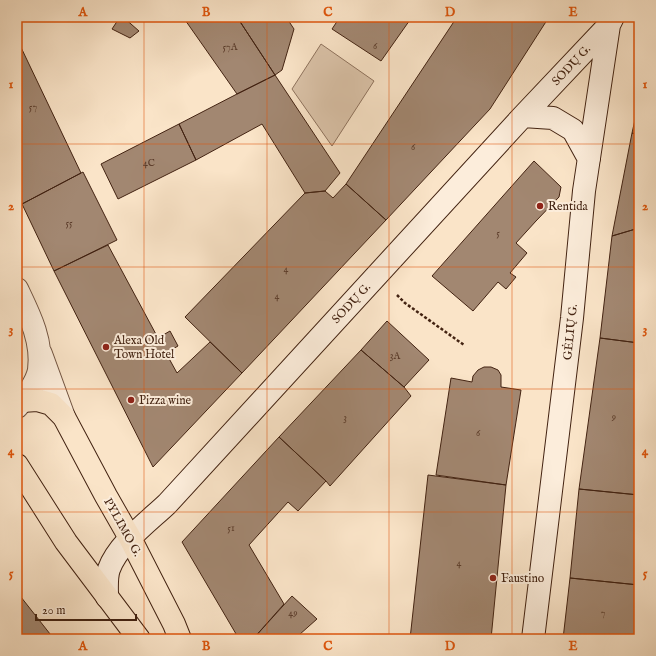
<svg xmlns="http://www.w3.org/2000/svg" width="656" height="656" font-family="'IM FELL English',serif">
  <style>
    .green { fill: #dbc3a9; stroke: #8f735e }
    .building { fill: #a28771; stroke: #432312 }
    .lines { fill: none; stroke-linecap: round; stroke-linejoin: round }
    .minor-casing { stroke: #715340; stroke-width: 24 }
    .secondary-casing { stroke: #432312; stroke-width: 24 }
    .primary-casing { stroke: #432312; stroke-width: 24 }
    .path { stroke: #432312; stroke-width: 2.5; stroke-dasharray: 3 2; stroke-linecap: butt }
    .minor { stroke: #fceddb; stroke-width: 22 }
    .secondary { stroke: #fceddb; stroke-width: 22 }
    .primary { stroke: #fae4c8; stroke-width: 22 }
    .grid { fill: none; stroke: #e0560c; stroke-width: 1; stroke-opacity: 0.55 }
    .poi-dot { fill: #8f2418; stroke: #fceddb; stroke-width: 1.5 }
    .labels { text-anchor: middle; stroke-width: 4; stroke-linejoin: round; paint-order: stroke }
    .number-label { font-size: 10px; fill: #5b3c2a }
    .street-label { font-size: 12px; fill: #432312; stroke: #fceddb }
    .poi-label { font-size: 12px; fill: #432312; stroke: #fceddb; text-anchor: start }
    .neatline { fill: none; stroke: #e0560c; stroke-width: 1.5 }
    .grid-label { font-size: 13px; text-anchor: middle; font-weight: bold; fill: #e0560c }
  </style>
  <rect width="100%" height="100%" fill="#fae4c8"/>
  <filter id="stains"><feTurbulence type="fractalNoise" baseFrequency=".005" numOctaves="4"/><feColorMatrix values="0 0 0 0 .2 0 0 0 0 .09 0 0 0 0 .02 0 0 0 .5 -.17"/></filter>
  <radialGradient id="worn" r=".72"><stop offset=".6" stop-color="#630" stop-opacity="0"/><stop offset="1" stop-color="#630" stop-opacity=".3"/></radialGradient>
  <path class="green" d="M 321,44 L 374,81 L 332,146 L 292,89 Z"/>
  <path class="building" d="M 120,17 L 123,17 L 139,31 L 130,38 L 112,29 Z
    M 183,17 L 237,17 L 275,75 L 237,94 Z
    M 237,17 L 286,17 L 294,29 L 282,70 L 275,75 Z
    M 340,17 L 412,17 L 381,61 L 332,29 Z
    M 457,17 L 549,17 L 490,109 L 386,220 L 346,184 Z
    M 17,39 L 81,173 L 22,204 L 17,193 Z
    M 275,75 L 340,173 L 325,191 L 305,193 L 262,124 L 196,160 L 179,124 L 237,94 Z
    M 639,102 L 639,135 L 632,133 Z
    M 179,124 L 196,160 L 118,199 L 101,164 Z
    M 632,133 L 639,135 L 639,228 L 612,236 Z
    M 534,161 L 561,187 L 559,197 L 536,221 L 516,243 L 527,253 L 510,273 L 516,277 L 506,289 L 498,282 L 473,311 L 432,276 Z
    M 83,172 L 117,240 L 54,271 L 22,204 Z
    M 346,184 L 386,220 L 242,373 L 185,317 L 305,193 L 325,191 L 333,198 Z
    M 639,228 L 639,343 L 600,338 L 612,236 Z
    M 108,245 L 158,338 L 170,331 L 178,346 L 166,353 L 177,373 L 210,342 L 242,373 L 153,467 L 54,271 Z
    M 387,321 L 429,360 L 404,387 L 361,350 Z
    M 600,338 L 639,343 L 639,495 L 579,489 Z
    M 361,350 L 404,387 L 411,396 L 330,486 L 326,481 L 279,437 Z
    M 484,367 L 491,367 L 498,370 L 501,375 L 501,387 L 521,390 L 506,485 L 436,475 L 451,378 L 472,382 L 473,376 L 478,370 Z
    M 279,437 L 326,481 L 298,511 L 288,502 L 249,545 L 284,604 L 253,639 L 239,639 L 182,542 Z
    M 428,475 L 506,485 L 491,639 L 410,639 Z
    M 579,489 L 639,495 L 639,585 L 570,578 Z
    M 570,578 L 639,585 L 639,639 L 563,639 Z
    M 17,592 L 54,639 L 17,639 Z
    M 292,596 L 317,619 L 299,635 L 301,639 L 253,639 Z"/>
  <g class="lines">
    <defs>
      <path id="minor" d="M 17,289 C 29,314 43,341 39,370 C 37,382 25,398 17,407
        M 41,354 L 64,417"/>
      <path id="secondary" d="M 523,116 L 553,118 L 573,130 L 589,159
        M 107,597 C 107,588 106,577 109,569 C 118,544 148,522 167,504 L 523,116 L 609,25 L 613,17
        M 533,639 L 572,318 L 584,191 L 609,25"/>
      <path id="primary" d="M 17,403 L 22,401 L 37,400 L 51,404 L 64,417 L 106,496 L 130,538 L 174,624 L 180,639
        M 17,465 L 66,542 L 139,639"/>
    </defs>
    <use href="#minor" class="minor-casing"/>
    <use href="#secondary" class="secondary-casing"/>
    <use href="#primary" class="primary-casing"/>
    <path class="path" d="M 397,295 L 405,303 L 464,345"/>
    <use href="#minor" class="minor"/>
    <use href="#secondary" class="secondary"/>
    <use href="#primary" class="primary"/>
  </g>
  <path class="grid" d="M 144,17 L 144,639M 267,17 L 267,639M 389,17 L 389,639M 512,17 L 512,639M 17,144 L 639,144M 17,267 L 639,267M 17,389 L 639,389M 17,512 L 639,512"/>
  <g class="poi-dot">
    <circle cx="540" cy="206" r="4"/>
    <circle cx="106" cy="347" r="4"/>
    <circle cx="131" cy="400" r="4"/>
    <circle cx="493" cy="578" r="4"/>
  </g>
  <g class="labels">
    <g class="number-label">
      <text x="375" y="49">6</text>
      <text x="230" y="50">57A</text>
      <text x="33" y="110">57</text>
      <text x="413" y="150">6</text>
      <text x="149" y="166">4C</text>
      <text x="69" y="226">55</text>
      <text x="498" y="236">5</text>
      <text x="286" y="272">4</text>
      <text x="277" y="299">4</text>
      <text x="395" y="359">3A</text>
      <text x="614" y="420">9</text>
      <text x="345" y="421">3</text>
      <text x="478" y="436">6</text>
      <text x="231" y="531">51</text>
      <text x="459" y="566">4</text>
      <text x="293" y="616">49</text>
      <text x="603" y="616">7</text>
    </g>
    <g class="street-label">
      <text transform="translate(571 65) rotate(-47)" y="4">SODŲ G.</text>
      <text transform="translate(351 303) rotate(-47)" y="4">SODŲ G.</text>
      <text transform="translate(570 332) rotate(-84)" y="4">GĖLIŲ G.</text>
      <text transform="translate(123 527) rotate(61)" y="4">PYLIMO G.</text>
    </g>
    <g class="poi-label">
      <text x="548" y="210">Rentida</text>
      <text x="114" y="344">Alexa Old<tspan x="114" dy="14">Town Hotel</tspan></text>
      <text x="139" y="404">Pizza wine</text>
      <text x="501" y="582">Faustino</text>
    </g>
  </g>
  <rect width="656" height="656" fill="none" stroke="#fae4c8" stroke-width="44"/>
  <path d="M36 614v6h100v-6" fill="none" stroke="#432312" stroke-width="2"/>
  <text x="42" y="614" font-size="12" fill="#432312" stroke="#fceddb" stroke-width="3" paint-order="stroke">20 m</text>
  <rect x="22" y="22" width="612" height="612" class="neatline"/>
  <g class="grid-label">
    <text x="83" y="16">A</text>
    <text x="206" y="16">B</text>
    <text x="328" y="16">C</text>
    <text x="450" y="16">D</text>
    <text x="573" y="16">E</text>
    <text x="11" y="88">1</text>
    <text x="645" y="88">1</text>
    <text x="11" y="210">2</text>
    <text x="645" y="210">2</text>
    <text x="11" y="333">3</text>
    <text x="645" y="333">3</text>
    <text x="11" y="455">4</text>
    <text x="645" y="455">4</text>
    <text x="11" y="577">5</text>
    <text x="645" y="577">5</text>
    <text x="83" y="650">A</text>
    <text x="206" y="650">B</text>
    <text x="328" y="650">C</text>
    <text x="450" y="650">D</text>
    <text x="573" y="650">E</text>
  </g>
  <rect width="100%" height="100%" filter="url(#stains)"/>
  <rect width="100%" height="100%" fill="url(#worn)"/>
</svg>
